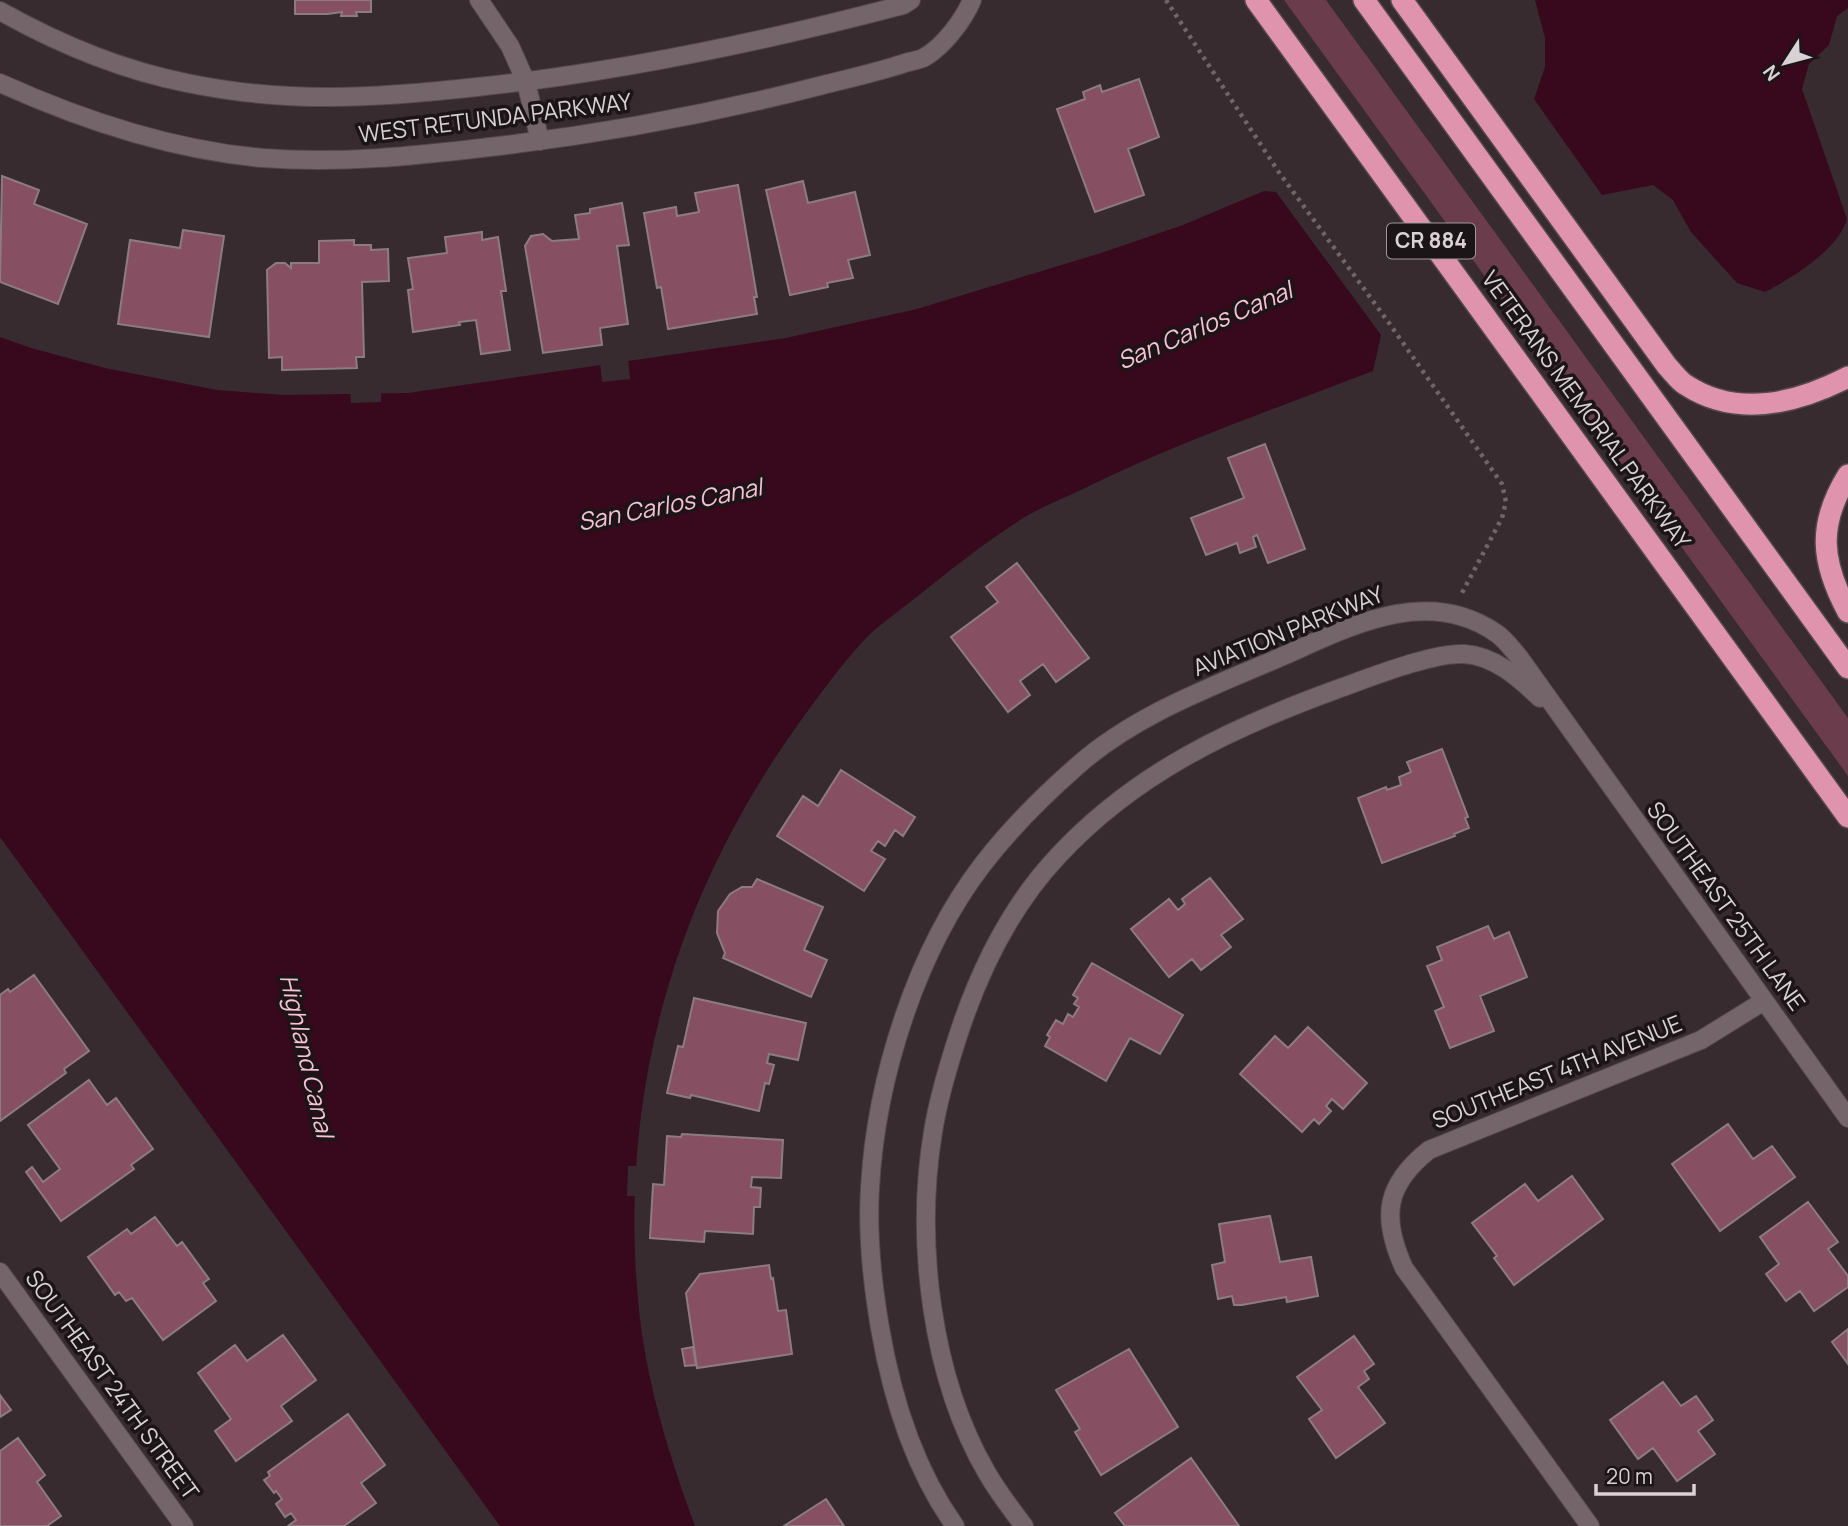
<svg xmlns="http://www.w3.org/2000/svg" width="1848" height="1526" font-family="Manrope,sans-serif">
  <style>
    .green { fill: #6a3c4c }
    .water { fill: #38081d }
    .pier { fill: #372b2f }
    .building { fill: #864f62; stroke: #8c7c81; stroke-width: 2 }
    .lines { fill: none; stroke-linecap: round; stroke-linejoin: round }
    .minor-casing { stroke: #53484c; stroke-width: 20 }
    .highway-casing { stroke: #53484c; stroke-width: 24 }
    .path { stroke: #706568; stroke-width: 4.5; stroke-dasharray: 3.5 5; stroke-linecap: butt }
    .minor { stroke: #74656a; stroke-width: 18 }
    .highway { stroke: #df93ac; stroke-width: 21 }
    .labels { text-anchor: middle; stroke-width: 7; stroke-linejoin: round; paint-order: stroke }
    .shield { fill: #1b1517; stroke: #a0999b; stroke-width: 2 }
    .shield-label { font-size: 21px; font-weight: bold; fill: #d9d1d3 }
    .street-label { font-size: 23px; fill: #d9d1d3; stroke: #1b1517 }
    .water-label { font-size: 24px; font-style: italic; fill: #f8c2d3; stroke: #1b1517 }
  </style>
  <rect width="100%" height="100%" fill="#372b2f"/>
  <path class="green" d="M 1284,0 L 1326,0 L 1848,718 L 1848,776 Z"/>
  <path class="water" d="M 1535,0 L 1848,0 L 1848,8 L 1837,16 L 1829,45 L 1809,64 L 1802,89 L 1847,219 C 1839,249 1792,278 1765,292 L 1737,283 L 1691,232 L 1673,200 L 1653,185 L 1602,195 L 1534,99 L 1545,67 L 1545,38 Z
    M 1264,191 L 1276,192 L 1381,335 L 1373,371 C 1277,408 1179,442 1087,487 C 1067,497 1045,505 1025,517 C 986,541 949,571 914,599 C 898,612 880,624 866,638 C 841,665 820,694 799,723 C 674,897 617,1096 639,1310 C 647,1385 669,1455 695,1526 L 500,1526 L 0,837 L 0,337 L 31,348 L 105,368 L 217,390 L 284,395 L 408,393 L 786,338 L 917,309 L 1101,253 L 1183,225 Z"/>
  <path class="pier" d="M 628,358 L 630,379 L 602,382 L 600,362 Z
    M 350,390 L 381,390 L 381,402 L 351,403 Z
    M 628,1166 L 640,1166 L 639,1196 L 627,1196 Z"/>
  <path class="building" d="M 295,0 L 371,0 L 371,12 L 356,12 L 357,16 L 341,16 L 342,12 L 327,14 L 295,14 Z
    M 1139,79 L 1159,137 L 1128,149 L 1144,195 L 1095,212 L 1057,109 L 1085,99 L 1083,92 L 1100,85 L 1102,92 Z
    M 2,176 L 39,190 L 34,204 L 87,224 L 58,304 L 0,282 Z
    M 803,181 L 808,203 L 855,192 L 870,255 L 848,260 L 853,278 L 827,283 L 828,287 L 790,295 L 766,190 Z
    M 738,185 L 757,297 L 754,297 L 757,314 L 668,329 L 661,287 L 657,288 L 644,213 L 676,207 L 677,216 L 699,212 L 695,193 Z
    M 622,203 L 629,245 L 617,246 L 628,324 L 600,328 L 602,345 L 543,353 L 525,246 L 531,236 L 543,234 L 552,241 L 579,239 L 575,215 L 590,213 L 590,209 Z
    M 183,230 L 224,236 L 209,337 L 118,324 L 130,240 L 180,248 Z
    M 482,232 L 482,240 L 498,237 L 506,291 L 501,291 L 510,350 L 481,354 L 476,320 L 459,322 L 460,325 L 413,332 L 408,290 L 413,289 L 408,258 L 447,253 L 445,237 Z
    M 354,240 L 354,245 L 371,245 L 371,250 L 388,249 L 389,281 L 362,282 L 364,357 L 356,357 L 357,368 L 282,370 L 282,357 L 269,358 L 267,270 L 276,263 L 285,263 L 291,268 L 291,263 L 319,263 L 319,241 Z
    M 1265,444 L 1305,549 L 1268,563 L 1257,535 L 1253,537 L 1256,547 L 1240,553 L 1237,543 L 1206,555 L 1191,518 L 1244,498 L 1228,458 Z
    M 1017,563 L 1089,658 L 1056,682 L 1043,664 L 1020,681 L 1030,695 L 1008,712 L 951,637 L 998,602 L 986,587 Z
    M 1442,749 L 1468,817 L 1465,818 L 1469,828 L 1454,834 L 1455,836 L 1382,863 L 1358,798 L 1386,787 L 1387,790 L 1401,785 L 1399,777 L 1411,772 L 1407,762 Z
    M 841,770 L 915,817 L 903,836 L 895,830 L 885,846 L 878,841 L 871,851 L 885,859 L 864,891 L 777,836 L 803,796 L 818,806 Z
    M 1210,878 L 1243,919 L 1221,935 L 1231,947 L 1201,970 L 1192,959 L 1169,977 L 1131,929 L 1169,899 L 1178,910 L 1185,904 L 1182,899 Z
    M 757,879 L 823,907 L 804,950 L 827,960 L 811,997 L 723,958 L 725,953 L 717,933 L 718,911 L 730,894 L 742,887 L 752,887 Z
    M 1488,926 L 1494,939 L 1509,932 L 1527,977 L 1480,996 L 1494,1031 L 1450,1048 L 1435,1011 L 1444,1007 L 1427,966 L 1442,960 L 1437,947 Z
    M 1092,963 L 1183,1015 L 1160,1054 L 1130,1038 L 1106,1081 L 1045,1046 L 1050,1037 L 1047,1035 L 1056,1020 L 1063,1024 L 1068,1014 L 1073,1017 L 1079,1007 L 1074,1004 L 1078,998 L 1073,995 Z
    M 34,975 L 89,1051 L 64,1069 L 66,1073 L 0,1121 L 0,995 L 8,989 L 10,992 Z
    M 694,998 L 806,1023 L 798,1060 L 769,1054 L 767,1063 L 774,1065 L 769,1084 L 765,1083 L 759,1111 L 691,1095 L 690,1098 L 667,1093 L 678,1046 L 683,1047 Z
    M 1308,1027 L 1367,1083 L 1343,1109 L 1332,1099 L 1326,1106 L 1331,1111 L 1319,1124 L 1314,1119 L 1302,1132 L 1240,1074 L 1275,1036 L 1288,1048 Z
    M 89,1080 L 107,1105 L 116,1098 L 153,1149 L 131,1165 L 134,1169 L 61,1221 L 26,1172 L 32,1167 L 43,1182 L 60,1169 L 28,1125 Z
    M 1728,1124 L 1753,1159 L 1772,1146 L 1795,1177 L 1720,1231 L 1672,1164 Z
    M 682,1134 L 783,1140 L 781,1178 L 752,1177 L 751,1187 L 761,1188 L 760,1207 L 754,1207 L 753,1234 L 705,1231 L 704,1242 L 650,1238 L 653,1184 L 664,1185 L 667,1136 L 681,1137 Z
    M 1572,1176 L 1603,1219 L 1514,1285 L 1494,1258 L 1497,1256 L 1472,1223 L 1525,1184 L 1538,1201 Z
    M 1808,1202 L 1838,1242 L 1828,1249 L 1848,1276 L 1848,1287 L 1814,1311 L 1800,1291 L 1786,1301 L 1766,1274 L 1779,1264 L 1760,1237 Z
    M 1270,1216 L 1280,1262 L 1311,1257 L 1318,1296 L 1287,1302 L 1286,1297 L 1242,1305 L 1234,1305 L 1232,1296 L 1218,1299 L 1212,1265 L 1225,1262 L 1219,1224 Z
    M 155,1217 L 177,1246 L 182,1242 L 209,1279 L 203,1283 L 216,1301 L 163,1340 L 132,1298 L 126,1301 L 119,1292 L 115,1295 L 88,1257 L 127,1229 L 131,1234 Z
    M 769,1265 L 771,1279 L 773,1278 L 778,1311 L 786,1310 L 792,1354 L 697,1368 L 686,1293 L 700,1274 Z
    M 1848,1329 L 1848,1364 L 1832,1342 Z
    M 283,1335 L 316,1380 L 281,1406 L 292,1421 L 236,1461 L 215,1431 L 231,1419 L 198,1373 L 235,1345 L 247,1361 Z
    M 1354,1336 L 1374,1364 L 1364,1371 L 1369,1379 L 1358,1387 L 1385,1423 L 1336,1458 L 1309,1419 L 1322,1410 L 1297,1377 Z
    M 693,1347 L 696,1365 L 685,1366 L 682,1349 Z
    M 1129,1349 L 1178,1427 L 1101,1475 L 1075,1432 L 1080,1429 L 1056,1390 Z
    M 1663,1382 L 1681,1406 L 1696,1396 L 1713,1420 L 1698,1431 L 1715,1454 L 1677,1481 L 1653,1448 L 1638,1459 L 1610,1420 Z
    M 0,1395 L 11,1410 L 0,1417 Z
    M 348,1414 L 385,1465 L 361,1483 L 376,1503 L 344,1526 L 288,1526 L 296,1520 L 291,1513 L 285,1517 L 276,1504 L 282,1499 L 276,1491 L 274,1493 L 264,1480 L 270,1476 L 268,1472 Z
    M 18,1438 L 45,1475 L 37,1482 L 61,1516 L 47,1526 L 0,1526 L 0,1451 Z
    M 1191,1458 L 1239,1526 L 1125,1526 L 1115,1513 Z
    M 826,1499 L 844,1526 L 784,1526 Z"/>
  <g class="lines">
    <defs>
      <path id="minor" d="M 479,0 L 510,46 L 526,82 L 540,141
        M 0,11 C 59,44 121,70 187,83 C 287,104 377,98 477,87 C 622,72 762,42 903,5 L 911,0
        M 0,83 C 84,121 171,150 263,158 C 340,164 414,156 490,147 C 603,134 714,113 823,85 C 851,78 878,72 905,63 C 912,61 920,60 925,57 C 944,46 964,19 972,0
        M 0,1272 L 184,1526
        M 955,1526 C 913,1467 892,1398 880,1328 C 872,1281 867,1235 870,1188 C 876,1079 916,951 983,864 C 1010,829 1043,796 1076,767 C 1134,715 1211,687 1281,657 C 1349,627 1426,585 1496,633 C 1505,639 1512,649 1519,657 L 1848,1118
        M 1024,1526 C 1011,1509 998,1492 987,1473 C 931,1377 915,1241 933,1132 C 938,1100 947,1070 957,1039 C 978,973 1010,907 1058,856 C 1135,773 1231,728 1335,690 C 1366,679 1433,652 1464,654 C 1495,656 1519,678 1540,698
        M 1590,1526 L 1404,1268 C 1381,1217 1385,1185 1429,1150 L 1701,1040 L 1764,1001"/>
      <path id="highway" d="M 1256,0 L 1848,817
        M 1364,0 L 1848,668
        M 1402,0 L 1667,366 C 1673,372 1679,381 1686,385 C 1738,419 1797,403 1848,377
        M 1848,475 C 1817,525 1821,562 1848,612"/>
    </defs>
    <use href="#minor" class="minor-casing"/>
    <use href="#highway" class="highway-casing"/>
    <path class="path" d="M 1166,0 L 1278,171 L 1389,323 L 1502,484 L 1506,502 L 1502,518 L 1462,593"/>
    <use href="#minor" class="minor"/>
    <use href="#highway" class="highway"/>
  </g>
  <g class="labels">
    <rect class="shield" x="1387" y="223.5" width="88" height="35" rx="5"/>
    <g class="shield-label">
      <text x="1431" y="248">CR 884</text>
    </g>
    <g class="street-label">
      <text transform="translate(495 118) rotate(-7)" y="8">WEST RETUNDA PARKWAY</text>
      <text transform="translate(1586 410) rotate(54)" y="8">VETERANS MEMORIAL PARKWAY</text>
      <text transform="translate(1288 631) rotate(-22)" y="8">AVIATION PARKWAY</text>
      <text transform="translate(1726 906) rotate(54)" y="8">SOUTHEAST 25TH LANE</text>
      <text transform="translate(1557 1072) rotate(-22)" y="8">SOUTHEAST 4TH AVENUE</text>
      <text transform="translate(112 1385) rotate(54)" y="8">SOUTHEAST 24TH STREET</text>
    </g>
    <g class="water-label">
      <text transform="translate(1205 326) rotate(-23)" y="8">San Carlos Canal</text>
      <text transform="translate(670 505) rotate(-11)" y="8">San Carlos Canal</text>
      <text transform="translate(306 1056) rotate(77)" y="8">Highland Canal</text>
    </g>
  </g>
  <g transform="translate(1785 63) rotate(234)" stroke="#1b1517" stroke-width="5" paint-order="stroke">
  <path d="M0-5L12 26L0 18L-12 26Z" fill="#d9d1d3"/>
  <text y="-10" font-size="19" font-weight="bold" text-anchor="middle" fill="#d9d1d3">N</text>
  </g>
  <path d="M1596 1484v10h98v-10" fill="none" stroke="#d9d1d3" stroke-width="3.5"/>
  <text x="1606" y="1484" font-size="21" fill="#d9d1d3" stroke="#1b1517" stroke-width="5" paint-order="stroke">20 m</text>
</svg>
